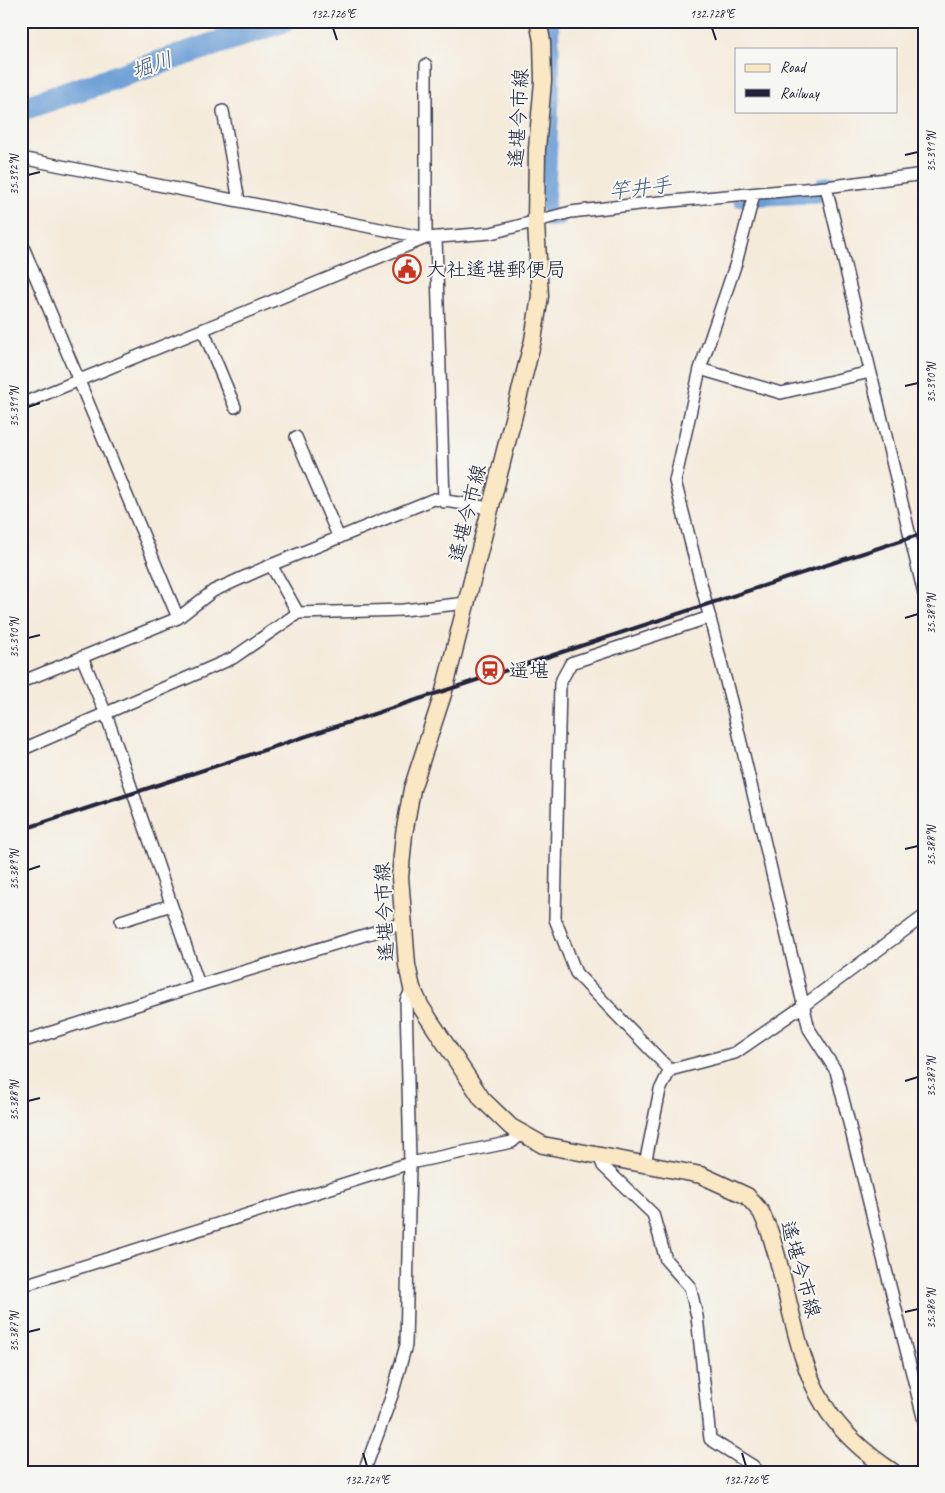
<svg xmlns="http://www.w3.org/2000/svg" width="945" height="1493" font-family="Caveat,'Klee One',sans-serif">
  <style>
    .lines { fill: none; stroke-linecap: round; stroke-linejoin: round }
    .canal { stroke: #6a9dd5; stroke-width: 14 }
    .river { stroke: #6a9dd5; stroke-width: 24 }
    .street-casing { stroke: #424053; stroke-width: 14 }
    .secondary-casing { stroke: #424053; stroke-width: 19 }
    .street { stroke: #fff; stroke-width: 11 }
    .secondary { stroke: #fae7c3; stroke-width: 16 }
    .rail { stroke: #22223b; stroke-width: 4 }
    .ticks { fill: none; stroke: #22223b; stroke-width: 2 }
    .labels { text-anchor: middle; stroke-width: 4; stroke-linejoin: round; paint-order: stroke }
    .street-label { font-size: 20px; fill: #22223b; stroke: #f6f6f2 }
    .poi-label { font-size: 20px; fill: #22223b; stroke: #f6f6f2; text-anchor: start }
    .water-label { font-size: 21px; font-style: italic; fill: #425980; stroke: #f6f6f2 }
    .neatline { fill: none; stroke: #22223b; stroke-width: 2 }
    .ticks-label { font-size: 12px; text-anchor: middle; fill: #22223b }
  </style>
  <rect width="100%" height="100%" fill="#f6f6f2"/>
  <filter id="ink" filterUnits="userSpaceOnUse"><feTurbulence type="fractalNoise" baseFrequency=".02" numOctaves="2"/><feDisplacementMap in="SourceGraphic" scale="10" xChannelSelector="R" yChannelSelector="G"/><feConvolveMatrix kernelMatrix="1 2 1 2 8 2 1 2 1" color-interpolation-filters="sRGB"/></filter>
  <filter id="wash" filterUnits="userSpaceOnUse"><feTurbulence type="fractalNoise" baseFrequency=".0096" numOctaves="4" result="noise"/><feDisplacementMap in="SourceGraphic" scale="20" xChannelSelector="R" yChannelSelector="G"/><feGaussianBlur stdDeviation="1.12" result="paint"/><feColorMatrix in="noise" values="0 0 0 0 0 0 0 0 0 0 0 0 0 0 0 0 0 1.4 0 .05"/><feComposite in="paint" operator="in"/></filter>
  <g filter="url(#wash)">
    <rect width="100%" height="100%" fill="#f4ebdb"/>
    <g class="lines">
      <path class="canal" d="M 552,21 L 553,81 L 548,204 L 550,220 L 559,219
        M 740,200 L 820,196 L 823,184 L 831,183"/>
      <path class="river" d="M 21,109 L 283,21"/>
    </g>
  </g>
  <g filter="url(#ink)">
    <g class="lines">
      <defs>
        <path id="street" d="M 223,111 L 239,201
          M 21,158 L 426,238 L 426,65
          M 826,187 L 924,594
          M 754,194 L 736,263 L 700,369 L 675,481 L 733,709 L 809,1029 L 836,1071 L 924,1421
          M 436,237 L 444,502
          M 21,242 L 178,618
          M 203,330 L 235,407
          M 700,369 L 781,393 L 870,372
          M 21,404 L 426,238 L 491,233 L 571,212 L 639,204 L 826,187 L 924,174
          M 296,437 L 339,538
          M 271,565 L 298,613
          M 82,657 L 106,714 L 199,985
          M 21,682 L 178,618 L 213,591 L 271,565 L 434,499 L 489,508
          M 21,750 L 233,658 L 298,613 L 403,610 L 467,603
          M 121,921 L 171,905
          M 21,1042 L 199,985 L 404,923
          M 670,1070 L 576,973 L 555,919 L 560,683 L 571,663 L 710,617
          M 599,1156 L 603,1166 L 653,1214 L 666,1260 L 690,1287 L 697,1316 L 710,1439 L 753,1466 L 759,1472
          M 645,1164 L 660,1090 L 670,1070 L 735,1053 L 803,1006 L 924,916
          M 21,1286 L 410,1163 L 512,1142 L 521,1134
          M 364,1472 L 392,1395 L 406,1345 L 410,1163 L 406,1001 L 412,988"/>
        <path id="secondary" d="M 538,21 L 542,41 L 543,81 L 537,149 L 536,223 L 540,296 L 533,340 L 444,691 L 412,789 L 404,834 L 400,877 L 407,965 L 412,988 L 421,1007 L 482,1099 L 511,1127 L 543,1145 L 701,1175 L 747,1196 L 761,1212 L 769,1230 C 788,1284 795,1358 824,1405 C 841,1433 866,1454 893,1472"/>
      </defs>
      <use href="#street" class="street-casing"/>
      <use href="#secondary" class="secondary-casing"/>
      <use href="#street" class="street"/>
      <use href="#secondary" class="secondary"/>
      <path class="rail" d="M 21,830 L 924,533"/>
    </g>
  </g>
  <path class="ticks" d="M 333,28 L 337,40M 712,28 L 716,40M 905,155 L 918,152M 28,175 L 40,172M 905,386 L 918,383M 28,407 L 40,403M 905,618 L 918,614M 28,638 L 40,635M 905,849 L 918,846M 28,870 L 40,866M 905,1081 L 918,1077M 28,1101 L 40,1098M 905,1312 L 918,1309M 28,1332 L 40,1329M 363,1453 L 367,1466M 742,1453 L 746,1466"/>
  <defs>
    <symbol id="civic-ring" viewBox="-11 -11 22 22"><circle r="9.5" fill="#f6f6f2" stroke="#c8321e" stroke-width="1.5"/><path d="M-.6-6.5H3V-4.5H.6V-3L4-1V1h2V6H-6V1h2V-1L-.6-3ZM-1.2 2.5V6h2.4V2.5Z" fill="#c8321e"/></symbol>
    <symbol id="station-ring" viewBox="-11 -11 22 22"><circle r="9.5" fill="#f6f6f2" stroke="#c8321e" stroke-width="1.5"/><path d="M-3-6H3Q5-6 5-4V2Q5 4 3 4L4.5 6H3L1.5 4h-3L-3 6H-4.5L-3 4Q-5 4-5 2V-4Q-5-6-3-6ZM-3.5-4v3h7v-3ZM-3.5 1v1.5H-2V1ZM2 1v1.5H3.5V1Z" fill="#c8321e"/></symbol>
  </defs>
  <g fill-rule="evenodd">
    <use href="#civic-ring" x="391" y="253" width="32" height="32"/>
    <use href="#station-ring" x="474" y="654" width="32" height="32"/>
  </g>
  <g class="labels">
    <g class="street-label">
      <text transform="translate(518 118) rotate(-87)" y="7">遙堪今市線</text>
      <text transform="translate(467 513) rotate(-76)" y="7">遙堪今市線</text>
      <text transform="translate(384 912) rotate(-93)" y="7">遙堪今市線</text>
      <text transform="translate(801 1269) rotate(74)" y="7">遙堪今市線</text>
    </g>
    <g class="poi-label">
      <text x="426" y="276">大社遙堪郵便局</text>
      <text x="509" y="677">遥堪</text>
    </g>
    <g class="water-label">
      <text transform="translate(152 65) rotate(-19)" y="7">堀川</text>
      <text transform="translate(640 188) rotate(-7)" y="7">竿井手</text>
    </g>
  </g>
  <rect width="945" height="1493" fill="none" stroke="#f6f6f2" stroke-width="55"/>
  <rect x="735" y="48" width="162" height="65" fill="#f6f6f2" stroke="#a1a1a9"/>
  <rect x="745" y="64" width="25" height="8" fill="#fae7c3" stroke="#a1a1a9"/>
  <text x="780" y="72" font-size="15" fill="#22223b">Road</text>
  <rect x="745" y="89" width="25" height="8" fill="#22223b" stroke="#a1a1a9"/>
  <text x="780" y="98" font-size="15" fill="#22223b">Railway</text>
  <rect x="28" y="28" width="890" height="1438" class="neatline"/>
  <g class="ticks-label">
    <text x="333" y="18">132.726°E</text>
    <text x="712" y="18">132.728°E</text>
    <text transform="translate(931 152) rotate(-90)" y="4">35.391°N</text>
    <text transform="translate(14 175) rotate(-90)" y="4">35.392°N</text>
    <text transform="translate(931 383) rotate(-90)" y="4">35.390°N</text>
    <text transform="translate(14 407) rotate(-90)" y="4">35.391°N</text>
    <text transform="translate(931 614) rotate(-90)" y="4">35.389°N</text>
    <text transform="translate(14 638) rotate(-90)" y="4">35.390°N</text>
    <text transform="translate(931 846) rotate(-90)" y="4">35.388°N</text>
    <text transform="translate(14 870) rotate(-90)" y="4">35.389°N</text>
    <text transform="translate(931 1077) rotate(-90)" y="4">35.387°N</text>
    <text transform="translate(14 1101) rotate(-90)" y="4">35.388°N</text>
    <text transform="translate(931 1309) rotate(-90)" y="4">35.386°N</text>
    <text transform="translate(14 1332) rotate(-90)" y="4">35.387°N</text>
    <text x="367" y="1484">132.724°E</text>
    <text x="746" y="1484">132.726°E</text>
  </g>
</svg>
